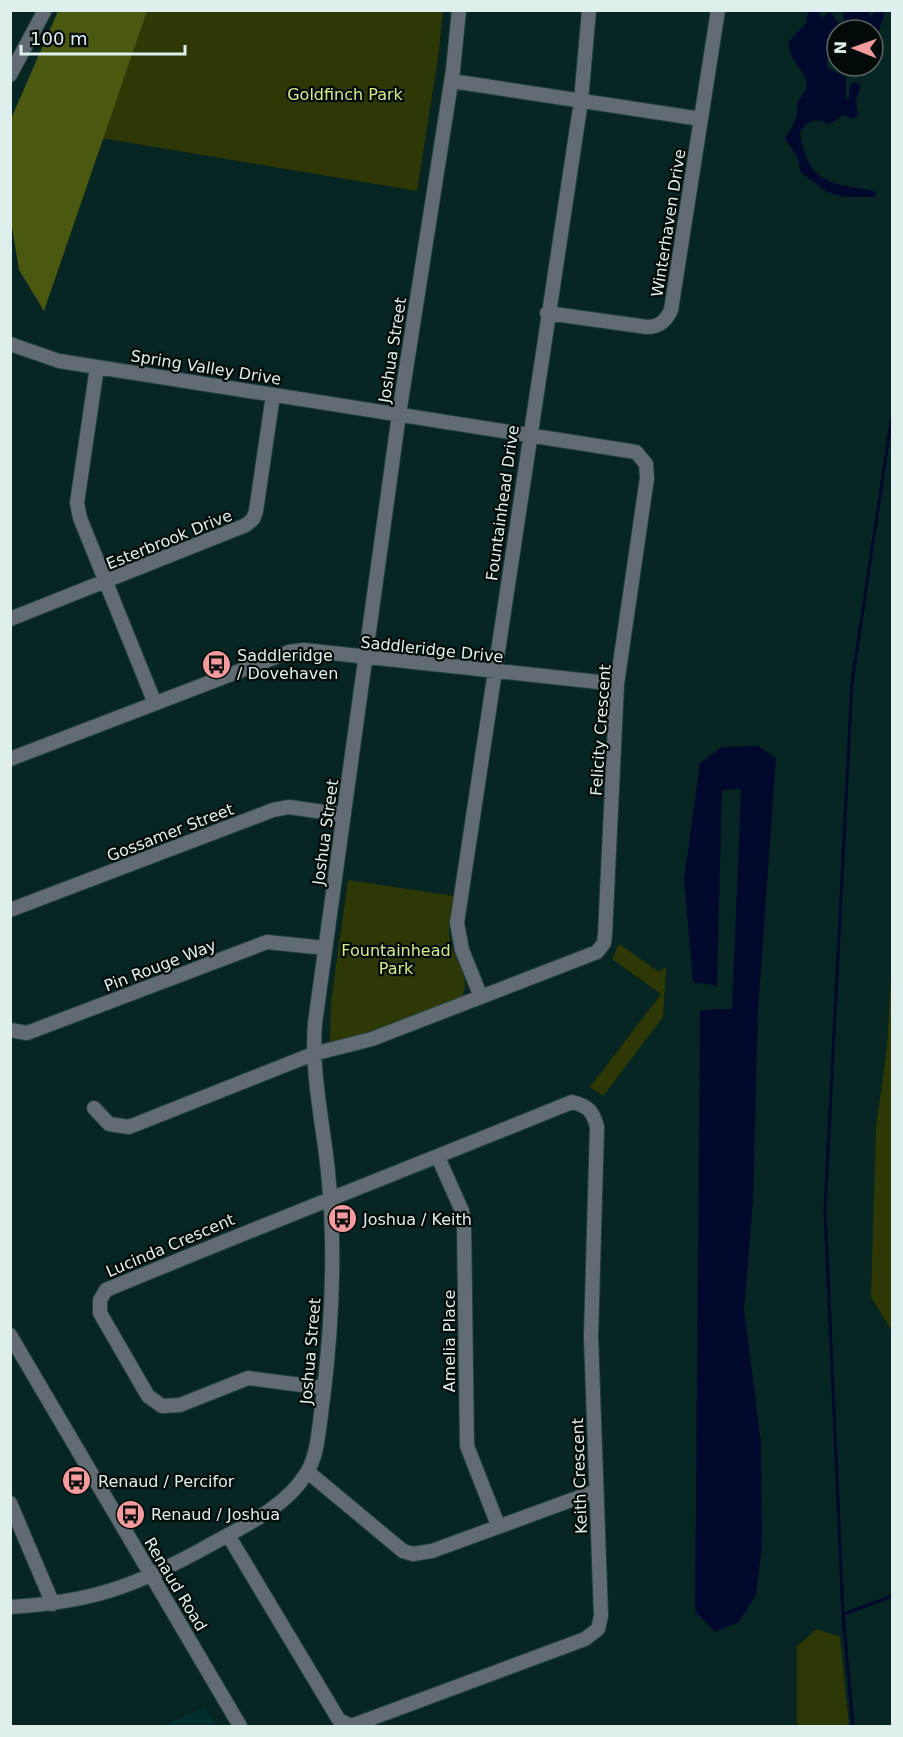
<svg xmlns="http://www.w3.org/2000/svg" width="903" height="1737" font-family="'DejaVu Sans',sans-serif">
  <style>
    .built { fill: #022f2d }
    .green { fill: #2e3804 }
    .forest { fill: #4a5810 }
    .water { fill: #00092c }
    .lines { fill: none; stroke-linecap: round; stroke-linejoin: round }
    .stream { stroke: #00092c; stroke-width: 3 }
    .minor-casing { stroke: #24413f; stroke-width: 16 }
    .minor { stroke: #606c71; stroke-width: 14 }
    .labels { text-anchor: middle; stroke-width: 4.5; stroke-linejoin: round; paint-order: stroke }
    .park-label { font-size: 16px; fill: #d4ed8c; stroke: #020b0a }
    .street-label { font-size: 16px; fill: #deefed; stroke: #020b0a }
    .poi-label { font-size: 16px; fill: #deefed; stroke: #020b0a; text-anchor: start }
  </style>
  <rect width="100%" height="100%" fill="#062523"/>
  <path class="built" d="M 205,1707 L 217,1726 L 162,1726 Z"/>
  <path class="green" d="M 147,11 L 443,11 L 438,58 L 417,191 L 101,138 Z
    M 348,880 L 454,896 C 453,908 448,923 449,935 C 451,958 474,974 461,999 L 341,1043 L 330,1042 L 331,1002 Z
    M 619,944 L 659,972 L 666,967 L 663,1017 L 603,1096 L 590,1087 L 661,994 L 612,959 Z
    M 892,958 L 892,1331 L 871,1297 L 876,1128 L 887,1047 Z
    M 817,1629 L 840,1637 L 849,1726 L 797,1726 L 797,1646 Z"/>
  <path class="forest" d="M 58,11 L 147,11 L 44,311 L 19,270 L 11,221 L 10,121 Z"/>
  <path class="water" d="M 808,11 L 820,11 L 819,16 L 823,18 L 829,11 L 840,24 L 844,22 L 843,11 L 868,11 L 871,17 L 875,11 L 885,11 L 879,32 L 877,33 L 870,24 L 864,30 L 837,30 C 837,42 823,56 828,68 L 846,77 L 846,100 L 849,97 L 850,84 L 856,82 L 861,85 L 856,100 L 858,116 L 853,119 L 843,115 L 830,124 C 816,118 809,119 800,132 C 808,184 829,183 875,191 L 876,197 L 844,197 L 827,192 L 801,173 L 797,156 L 785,139 L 796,119 L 798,102 L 807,87 C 806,68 787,61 789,41 L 806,23 Z
    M 758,746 L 776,758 L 758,1010 L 753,1201 L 744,1309 L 761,1443 L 762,1546 L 756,1595 L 739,1622 L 715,1632 L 695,1611 L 700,1010 L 732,1009 L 741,789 L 722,790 L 717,986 L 693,982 L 684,879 L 700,763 L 722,747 Z"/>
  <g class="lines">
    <path class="stream" d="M 844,1614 L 892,1596
      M 853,1726 L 843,1614 L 825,1209 L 852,683 L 892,415"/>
    <defs>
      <path id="minor" d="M 10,75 L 45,10
        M 452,81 L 701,119
        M 547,313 L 647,327 C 659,327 666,321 671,310 L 718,10
        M 10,344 L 59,361 L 636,452 L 646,464 L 647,478 L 617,684 L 605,934 L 604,943 L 597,952 L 372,1039 L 313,1054 L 129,1127 L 109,1124 L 94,1108
        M 97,367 L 77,503 L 80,518 L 154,701
        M 10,619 L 246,525 L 253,519 L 256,511 L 273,395
        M 10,759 L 289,652 L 304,650 L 617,684
        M 10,910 L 273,810 L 289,807 L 344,815
        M 481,997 L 462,950 L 457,923 L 581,101 L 589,10
        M 10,1030 L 27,1033 L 267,942 L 325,948
        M 438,1157 L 462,1211 L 464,1224 L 467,1446 L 498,1525
        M 10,1335 L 240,1726
        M 308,1472 L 403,1551 L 413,1554 L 432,1551 L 596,1491
        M 10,1503 L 53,1604
        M 228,1535 L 339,1720 L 351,1726 L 585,1639 L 598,1629 L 601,1616 L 591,1337 L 597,1127 C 593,1111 588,1106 572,1102 C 417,1165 260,1226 106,1290 L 100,1300 L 100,1313 L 148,1396 L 162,1406 L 180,1405 L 248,1378 L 324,1388
        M 10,1607 C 93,1602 136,1586 208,1546 C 242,1527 285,1508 306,1474 C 319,1454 319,1423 323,1399 C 332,1325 336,1248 328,1172 C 323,1122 311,1074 315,1023 L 399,414 L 453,70 L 459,10"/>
    </defs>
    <use href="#minor" class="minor-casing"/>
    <use href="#minor" class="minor"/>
  </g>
  <defs>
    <symbol id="bus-disc" viewBox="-11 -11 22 22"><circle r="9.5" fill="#f59b9d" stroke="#020b0a"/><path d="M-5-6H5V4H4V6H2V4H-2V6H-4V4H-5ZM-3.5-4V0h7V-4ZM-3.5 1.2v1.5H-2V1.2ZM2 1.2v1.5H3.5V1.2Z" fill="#111"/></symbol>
  </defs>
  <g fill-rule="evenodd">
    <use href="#bus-disc" x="200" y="648" width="33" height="33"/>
    <use href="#bus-disc" x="326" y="1202" width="33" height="33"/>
    <use href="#bus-disc" x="60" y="1464" width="33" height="33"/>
    <use href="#bus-disc" x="114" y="1498" width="33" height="33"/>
  </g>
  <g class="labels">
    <g class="park-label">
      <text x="345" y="100">Goldfinch Park</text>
      <text x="396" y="956">Fountainhead<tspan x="396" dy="18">Park</tspan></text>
    </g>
    <g class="street-label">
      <text transform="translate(668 223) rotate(-81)" y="6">Winterhaven Drive</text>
      <text transform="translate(392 350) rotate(-81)" y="6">Joshua Street</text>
      <text transform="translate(206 367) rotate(9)" y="6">Spring Valley Drive</text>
      <text transform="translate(502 503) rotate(-82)" y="6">Fountainhead Drive</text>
      <text transform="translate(169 539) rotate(-22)" y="6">Esterbrook Drive</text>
      <text transform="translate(432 649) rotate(6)" y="6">Saddleridge Drive</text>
      <text transform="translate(600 730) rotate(-86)" y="6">Felicity Crescent</text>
      <text transform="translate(170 832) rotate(-21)" y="6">Gossamer Street</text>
      <text transform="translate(325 832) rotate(-82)" y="6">Joshua Street</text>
      <text transform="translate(160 965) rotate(-21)" y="6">Pin Rouge Way</text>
      <text transform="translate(170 1245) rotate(-23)" y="6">Lucinda Crescent</text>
      <text transform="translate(449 1341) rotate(-90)" y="6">Amelia Place</text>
      <text transform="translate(310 1351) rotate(-85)" y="6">Joshua Street</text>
      <text transform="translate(579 1476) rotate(-92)" y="6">Keith Crescent</text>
      <text transform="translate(176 1584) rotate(59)" y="6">Renaud Road</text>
    </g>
    <g class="poi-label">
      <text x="237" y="661">Saddleridge<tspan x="237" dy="18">/ Dovehaven</tspan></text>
      <text x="363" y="1225">Joshua / Keith</text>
      <text x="98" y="1487">Renaud / Percifor</text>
      <text x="151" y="1520">Renaud / Joshua</text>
    </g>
  </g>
  <rect width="903" height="1737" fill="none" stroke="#deefed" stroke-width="24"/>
  <g transform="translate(855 48) rotate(271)"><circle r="28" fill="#020b0a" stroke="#5a6665" stroke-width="1.5"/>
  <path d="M0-4.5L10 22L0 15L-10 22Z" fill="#f59b9d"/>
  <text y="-9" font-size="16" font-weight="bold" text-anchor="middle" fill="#deefed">N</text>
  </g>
  <path d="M21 45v9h164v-9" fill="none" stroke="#deefed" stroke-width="3"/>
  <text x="30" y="45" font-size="18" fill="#deefed" stroke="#020b0a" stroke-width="4.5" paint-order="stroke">100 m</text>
</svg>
